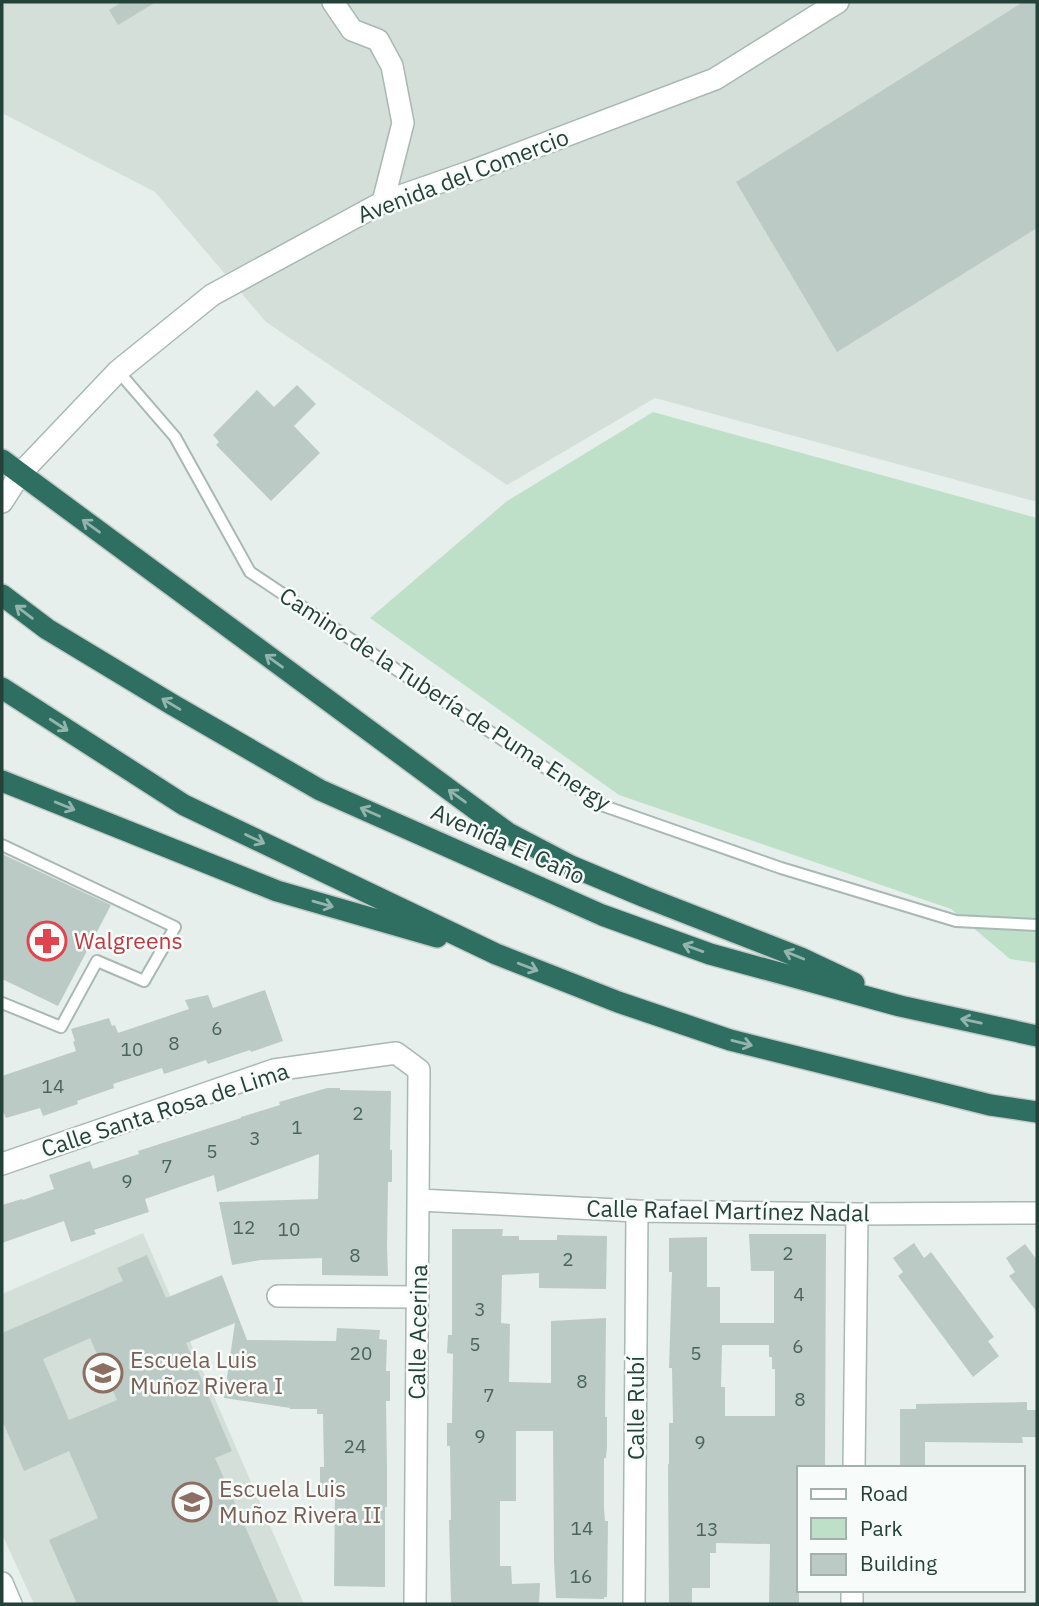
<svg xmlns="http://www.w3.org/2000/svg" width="1039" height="1606" font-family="'IBM Plex Sans',sans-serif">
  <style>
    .built { fill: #d4dfda }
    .green { fill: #bfe0c8 }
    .building { fill: #bbcac4; fill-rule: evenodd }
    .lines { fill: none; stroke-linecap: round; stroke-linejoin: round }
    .service-casing { stroke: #a8b8b2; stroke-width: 14 }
    .minor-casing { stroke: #a8b8b2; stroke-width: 24 }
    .secondary-casing { stroke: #a4bbb3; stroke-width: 24 }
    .motorway-casing { stroke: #c2cac8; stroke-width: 24 }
    .service { stroke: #fff; stroke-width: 10 }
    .minor { stroke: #fff; stroke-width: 21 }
    .secondary { stroke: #fff; stroke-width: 21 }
    .motorway { stroke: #2f6f62; stroke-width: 21 }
    .oneway { stroke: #93b5ae }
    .labels { text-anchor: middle; stroke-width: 5; stroke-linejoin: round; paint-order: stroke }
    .number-label { font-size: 19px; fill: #4a645c }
    .street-label { font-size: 23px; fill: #24423a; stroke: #f7fbf9 }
    .health-label { font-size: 23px; fill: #be3a42; stroke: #f7fbf9; text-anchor: start }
    .education-label { font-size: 23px; fill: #785e54; stroke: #f7fbf9; text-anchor: start }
  </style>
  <rect width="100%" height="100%" fill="#e6efeb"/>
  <path class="built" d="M 2,2 L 1037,2 L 1037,502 L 655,398 L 507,485 L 266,322 L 155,192 L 2,113 Z
    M 143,1233 L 304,1604 L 34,1604 L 2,1534 L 2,1294 Z"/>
  <path class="green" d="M 653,412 L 1037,518 L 1037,963 L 1010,959 L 951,909 L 619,795 L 370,618 L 507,501 Z"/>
  <path class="building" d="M 122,2 L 156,2 L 118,25 L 109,10 Z
    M 1023,2 L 1037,2 L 1037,228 L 837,352 L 736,182 Z
    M 297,385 L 316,404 L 294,426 L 320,453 L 271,501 L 216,445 L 219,442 L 213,435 L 257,390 L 274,407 Z
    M 2,854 L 111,905 L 58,1006 L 2,979 Z
    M 265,990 L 283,1041 L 251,1052 L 250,1050 L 208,1064 L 206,1060 L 164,1074 L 162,1068 L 113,1084 L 114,1088 L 77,1101 L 78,1104 L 43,1116 L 40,1108 L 6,1118 L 2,1109 L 2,1076 L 76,1051 L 73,1042 L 75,1041 L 71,1029 L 109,1018 L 112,1026 L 115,1025 L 118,1033 L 189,1009 L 185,1000 L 208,995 L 213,1008 Z
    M 327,1088 L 340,1088 L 340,1090 L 391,1091 L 390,1150 L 392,1150 L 392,1182 L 388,1182 L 387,1247 L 388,1276 L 322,1275 L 322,1258 L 261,1260 L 232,1265 L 219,1202 L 318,1199 L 319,1154 L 217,1192 L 214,1175 L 145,1199 L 149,1212 L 94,1230 L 96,1234 L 71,1242 L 64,1221 L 2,1243 L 2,1205 L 22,1199 L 23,1200 L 54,1189 L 49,1175 L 90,1161 L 93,1169 L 139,1154 L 138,1151 L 241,1118 L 241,1117 L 280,1105 L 279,1102 Z
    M 452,1229 L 503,1229 L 502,1236 L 519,1236 L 519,1240 L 557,1240 L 557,1235 L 607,1236 L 606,1289 L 539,1288 L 539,1273 L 502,1275 L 501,1323 L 510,1324 L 509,1382 L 551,1383 L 551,1321 L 606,1318 L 605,1417 L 607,1417 L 607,1446 L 606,1458 L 604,1458 L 604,1508 L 605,1521 L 608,1521 L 607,1597 L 604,1597 L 604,1599 L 556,1598 L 554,1561 L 553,1431 L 516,1431 L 516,1501 L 500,1501 L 500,1566 L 511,1566 L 512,1584 L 540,1583 L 539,1604 L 451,1604 L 449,1520 L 451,1520 L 450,1446 L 447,1446 L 447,1423 L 452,1423 L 453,1354 L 447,1353 L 448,1335 L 452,1335 Z
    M 749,1234 L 826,1234 L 825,1468 L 799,1468 L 799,1604 L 769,1604 L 770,1544 L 716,1543 L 716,1553 L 710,1553 L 710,1588 L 692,1588 L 692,1604 L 669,1604 L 668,1464 L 669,1464 L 669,1423 L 673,1423 L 672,1368 L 669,1368 L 672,1272 L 669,1272 L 669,1238 L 707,1237 L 707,1287 L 720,1287 L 720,1323 L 774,1323 L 774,1271 L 751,1271 ZM 722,1345 L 769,1345 L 769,1357 L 772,1357 L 772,1369 L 775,1369 L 775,1416 L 725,1416 L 725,1387 L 721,1387 Z
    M 914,1243 L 924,1258 L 931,1252 L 994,1337 L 988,1341 L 999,1356 L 973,1377 L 898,1276 L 903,1272 L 893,1258 Z
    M 1025,1244 L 1037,1260 L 1037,1312 L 1009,1276 L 1015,1272 L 1006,1258 Z
    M 147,1255 L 166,1298 L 222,1275 L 247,1340 L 336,1341 L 337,1328 L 380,1330 L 379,1339 L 387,1340 L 386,1371 L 390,1371 L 390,1401 L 386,1401 L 387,1467 L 387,1507 L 385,1507 L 385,1587 L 334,1586 L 335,1494 L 320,1494 L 320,1467 L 324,1467 L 323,1414 L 317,1414 L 317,1409 L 290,1409 L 290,1408 L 224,1398 L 235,1323 L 186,1343 L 232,1451 L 215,1458 L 279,1604 L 77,1604 L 49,1540 L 98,1518 L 69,1451 L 24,1471 L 2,1420 L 2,1333 L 123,1281 L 117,1268 ZM 90,1338 L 117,1400 L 69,1420 L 43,1359 Z
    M 1027,1402 L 1027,1410 L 1037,1410 L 1037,1437 L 1022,1437 L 1023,1443 L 925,1442 L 925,1468 L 900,1468 L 900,1409 L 916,1409 L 916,1404 Z"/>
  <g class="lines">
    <defs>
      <path id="service" d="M 118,371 L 175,437 L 250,572 L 472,720 L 604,806 L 781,868 L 956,921 L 1037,925
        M 2,845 L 175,927 L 144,981 L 97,961 L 61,1027 L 2,1003"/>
      <path id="minor" d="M 333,2 L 352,30 L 378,40 L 392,66 L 403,123 L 383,202
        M 20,474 L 118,371 L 212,295 L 383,202 L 475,170 L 715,79 L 838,2
        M 2,1164 L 274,1070 L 396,1053 L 419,1070 L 415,1604
        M 419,1200 L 637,1211 L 857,1214 L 1037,1213
        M 278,1296 L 418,1297
        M 854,1468 L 857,1214
        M 634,1604 L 637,1211
        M 852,1604 L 852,1590"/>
      <path id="secondary" d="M 2,502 L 20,474
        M 2,1583 L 11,1604"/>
      <path id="motorway" d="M 2,460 L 508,833 L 571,866 L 645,897 L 801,958 L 854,983
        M 2,595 L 47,629 L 173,705 L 320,790 L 602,915 L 710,954 L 900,1006 L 1037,1036
        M 2,688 L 184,805 L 496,954 L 618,1002 L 730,1040 L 990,1105 L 1037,1112
        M 2,781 L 277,891 L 437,937"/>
    </defs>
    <use href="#service" class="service-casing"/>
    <use href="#minor" class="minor-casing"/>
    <use href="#secondary" class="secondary-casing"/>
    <use href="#motorway" class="motorway-casing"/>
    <use href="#service" class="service"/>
    <use href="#minor" class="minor"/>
    <use href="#secondary" class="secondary"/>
    <use href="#motorway" class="motorway"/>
  </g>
  <defs><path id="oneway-shaft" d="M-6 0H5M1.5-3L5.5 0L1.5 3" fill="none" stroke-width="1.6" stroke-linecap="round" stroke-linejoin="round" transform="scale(1.75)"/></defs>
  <g class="oneway">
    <use href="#oneway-shaft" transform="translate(91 526) rotate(-144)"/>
    <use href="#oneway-shaft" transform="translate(24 612) rotate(-143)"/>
    <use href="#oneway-shaft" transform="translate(274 661) rotate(-144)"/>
    <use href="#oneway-shaft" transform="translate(171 704) rotate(-149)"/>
    <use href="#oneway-shaft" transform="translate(59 725) rotate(33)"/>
    <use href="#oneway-shaft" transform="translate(457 796) rotate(-144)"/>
    <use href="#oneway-shaft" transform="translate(65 806) rotate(22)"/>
    <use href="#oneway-shaft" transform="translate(370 812) rotate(-156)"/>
    <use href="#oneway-shaft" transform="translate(255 839) rotate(26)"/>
    <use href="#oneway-shaft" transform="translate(323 904) rotate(16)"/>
    <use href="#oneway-shaft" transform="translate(693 948) rotate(-160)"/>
    <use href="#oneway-shaft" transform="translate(794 955) rotate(-158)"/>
    <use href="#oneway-shaft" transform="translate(528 967) rotate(21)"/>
    <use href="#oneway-shaft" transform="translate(971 1021) rotate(-168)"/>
    <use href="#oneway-shaft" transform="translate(742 1043) rotate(14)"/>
  </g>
  <defs>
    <symbol id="pharmacy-ring" viewBox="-11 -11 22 22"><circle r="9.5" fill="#f7fbf9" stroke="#e0444e" stroke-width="1.5"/><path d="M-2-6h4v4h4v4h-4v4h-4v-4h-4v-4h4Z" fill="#e0444e"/></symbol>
    <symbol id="school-ring" viewBox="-11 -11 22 22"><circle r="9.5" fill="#f7fbf9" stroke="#8d6e63" stroke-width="1.5"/><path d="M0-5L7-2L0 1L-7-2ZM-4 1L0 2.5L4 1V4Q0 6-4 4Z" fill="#8d6e63"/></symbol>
  </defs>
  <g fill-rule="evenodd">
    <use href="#pharmacy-ring" x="25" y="919" width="44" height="44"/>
    <use href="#school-ring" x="81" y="1351" width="44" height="44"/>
    <use href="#school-ring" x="170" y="1480" width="44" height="44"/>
  </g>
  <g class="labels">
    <g class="number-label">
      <text x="217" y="1035">6</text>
      <text x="174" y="1050">8</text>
      <text x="132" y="1056">10</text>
      <text x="53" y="1093">14</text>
      <text x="358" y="1120">2</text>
      <text x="297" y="1134">1</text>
      <text x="255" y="1145">3</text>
      <text x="212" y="1158">5</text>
      <text x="167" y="1173">7</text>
      <text x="127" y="1188">9</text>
      <text x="244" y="1234">12</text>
      <text x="289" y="1236">10</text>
      <text x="788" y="1260">2</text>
      <text x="355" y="1262">8</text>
      <text x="568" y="1266">2</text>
      <text x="799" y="1301">4</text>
      <text x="480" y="1316">3</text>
      <text x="475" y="1351">5</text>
      <text x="798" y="1353">6</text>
      <text x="361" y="1360">20</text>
      <text x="696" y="1360">5</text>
      <text x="582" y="1388">8</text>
      <text x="489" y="1402">7</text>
      <text x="800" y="1406">8</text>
      <text x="480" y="1443">9</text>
      <text x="700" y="1449">9</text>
      <text x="355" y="1453">24</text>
      <text x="582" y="1535">14</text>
      <text x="707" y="1536">13</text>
      <text x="581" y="1583">16</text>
    </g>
    <g class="street-label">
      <text transform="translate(463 176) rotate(-21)" y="8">Avenida del Comercio</text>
      <text transform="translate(445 699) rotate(33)" y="8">Camino de la Tubería de Puma Energy</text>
      <text transform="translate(508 844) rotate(24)" y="8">Avenida El Caño</text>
      <text transform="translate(165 1110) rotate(-18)" y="8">Calle Santa Rosa de Lima</text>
      <text transform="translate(728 1211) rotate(1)" y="8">Calle Rafael Martínez Nadal</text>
      <text transform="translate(418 1332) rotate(-89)" y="8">Calle Acerina</text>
      <text transform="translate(636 1408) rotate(-90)" y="8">Calle Rubí</text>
    </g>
    <g class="health-label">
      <text x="74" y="949">Walgreens</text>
    </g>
    <g class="education-label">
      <text x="130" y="1368">Escuela Luis<tspan x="130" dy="26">Muñoz Rivera I</tspan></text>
      <text x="219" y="1497">Escuela Luis<tspan x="219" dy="26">Muñoz Rivera II</tspan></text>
    </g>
  </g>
  <rect width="1039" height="1606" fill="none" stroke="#24423a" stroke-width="7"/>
  <rect x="797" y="1466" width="228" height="126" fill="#f7fbf9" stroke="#a3b1ad" stroke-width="2"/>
  <rect x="811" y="1489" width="35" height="10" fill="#ffffff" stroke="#a3b1ad" stroke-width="2"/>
  <text x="860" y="1501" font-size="21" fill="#24423a">Road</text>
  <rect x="811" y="1518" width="35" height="21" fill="#bfe0c8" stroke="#a3b1ad" stroke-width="2"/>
  <text x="860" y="1536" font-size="21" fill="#24423a">Park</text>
  <rect x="811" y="1554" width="35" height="21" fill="#bbcac4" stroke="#a3b1ad" stroke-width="2"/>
  <text x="860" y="1571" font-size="21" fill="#24423a">Building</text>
</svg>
